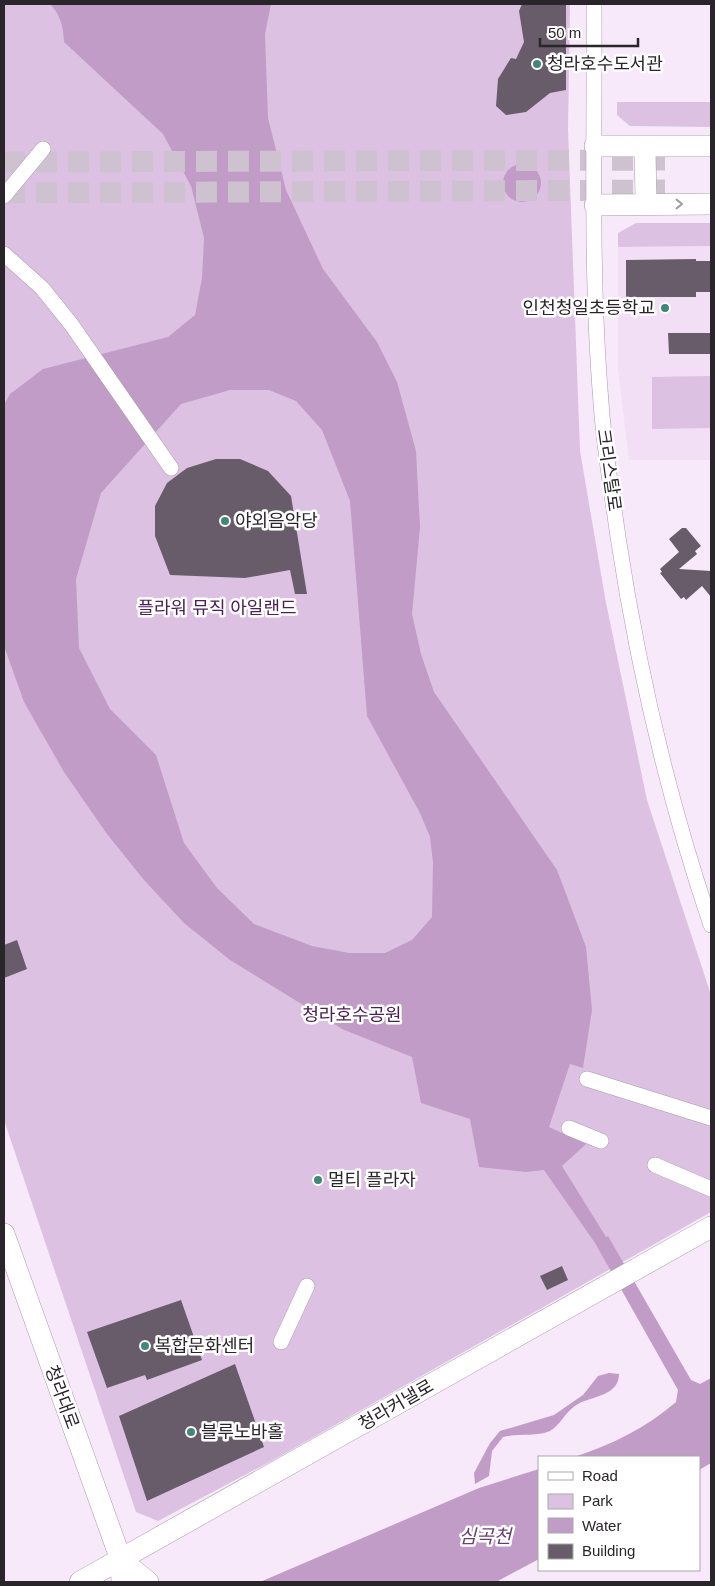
<svg xmlns="http://www.w3.org/2000/svg" width="715" height="1586" font-family="Helvetica,'Noto Sans KR',sans-serif">
  <style>
    .built { fill: #f2def5 }
    .green { fill: #ddc1e2 }
    .water { fill: #c09cc6; fill-rule: evenodd }
    .building { fill: #685c6a }
    .lines { fill: none; stroke-linecap: round; stroke-linejoin: round }
    .secondary-tunnel { stroke: #cec2d0; stroke-width: 21; stroke-dasharray: 21 11; stroke-linecap: butt }
    .street-casing { stroke: #a99bab; stroke-width: 16 }
    .secondary-casing { stroke: #a99bab; stroke-width: 22 }
    .street { stroke: #fff; stroke-width: 15 }
    .secondary { stroke: #fff; stroke-width: 21 }
    .oneway { stroke: #9f9da0 }
    .poi-dot { fill: #42877c; stroke: #fff; stroke-width: 2 }
    .labels { text-anchor: middle; stroke-width: 5; stroke-linejoin: round; paint-order: stroke }
    .poi-label { font-size: 18px; fill: #2a252b; stroke: #fff; text-anchor: start }
    .street-label { font-size: 18px; fill: #2a252b; stroke: #fff }
    .park-label { font-size: 18px; fill: #4c2054; stroke: #fff }
    .water-label { font-size: 19px; font-style: italic; fill: #6b3e73; stroke: #fff }
  </style>
  <rect width="100%" height="100%" fill="#f7e9f9"/>
  <path class="built" d="M 711,246 L 711,460 L 629,460 L 618,369 L 618,247 Z"/>
  <path class="green" d="M 4,4 L 570,4 L 568,129 L 580,451 L 606,603 L 647,800 L 711,995 L 711,1212 L 275,1459 L 158,1521 L 136,1512 L 4,1120 Z
    M 617,102 L 711,102 L 711,127 L 630,126 L 617,115 Z
    M 636,223 L 711,223 L 711,246 L 618,247 L 618,233 Z
    M 711,376 L 711,428 L 652,429 L 652,377 Z"/>
  <path class="water" d="M 50,4 L 271,4 L 265,34 L 268,118 L 286,190 L 323,269 L 377,342 L 397,382 L 416,451 L 420,527 L 412,614 L 421,654 L 434,692 L 557,870 L 586,947 L 592,1010 L 583,1068 L 570,1064 L 549,1127 L 586,1144 L 562,1166 L 606,1237 L 608,1236 L 691,1380 L 700,1384 L 711,1378 L 711,1463 L 699,1470 L 699,1457 L 574,1457 C 611,1445 646,1428 676,1402 L 678,1390 L 595,1243 L 544,1170 L 526,1172 L 479,1167 L 470,1119 L 421,1103 L 412,1057 L 342,1029 L 230,960 L 184,923 L 144,880 L 107,834 L 64,772 L 24,702 L 4,646 L 4,405 L 10,394 L 43,369 L 168,337 L 195,315 L 202,278 L 204,238 L 191,186 L 163,134 L 64,42 C 63,27 61,15 50,4 ZM 230,390 L 269,390 L 296,401 L 322,430 L 350,501 L 367,716 L 420,813 L 430,837 L 433,862 L 432,917 L 412,940 L 385,953 L 349,953 L 312,946 L 254,924 L 217,888 L 184,843 L 156,755 L 110,709 L 79,648 L 76,579 L 101,493 L 181,404 Z
    M503 183a19 19 0 1 1 38 0a19 19 0 1 1-38 0Z
    M 609,1373 L 619,1374 C 619,1396 592,1396 578,1404 C 566,1410 561,1425 550,1431 C 536,1437 518,1433 503,1437 L 492,1451 L 489,1476 L 475,1484 L 474,1473 L 490,1443 L 500,1431 L 554,1415 L 583,1395 L 598,1376 Z
    M 539,1469 L 539,1559 L 496,1582 L 260,1582 L 479,1488 Z"/>
  <path class="building" d="M 522,4 L 566,4 L 566,90 L 550,93 L 526,112 L 506,115 L 496,106 L 498,79 L 511,58 L 516,59 L 524,42 L 519,11 Z
    M 696,259 L 696,261 L 711,261 L 711,292 L 696,292 L 696,297 L 626,297 L 626,260 Z
    M 668,333 L 711,333 L 711,354 L 669,354 Z
    M 216,459 L 240,459 L 268,471 L 291,496 L 307,594 L 295,594 L 290,570 L 245,578 L 170,575 L 155,536 L 155,506 L 167,483 L 187,468 Z
    M 682,528 L 686,528 L 701,546 L 695,551 L 697,554 L 679,569 L 711,571 L 711,597 L 702,586 L 686,600 L 684,597 L 681,599 L 660,573 L 662,572 L 660,569 L 679,552 L 669,539 Z
    M 17,940 L 27,969 L 4,978 L 4,945 Z
    M 562,1266 L 568,1280 L 547,1290 L 540,1276 Z
    M 181,1300 L 202,1360 L 147,1380 L 145,1375 L 107,1388 L 87,1332 Z
    M 235,1364 L 264,1447 L 147,1501 L 119,1416 Z"/>
  <g class="lines">
    <path class="secondary-tunnel" d="M 4,162 L 676,160
      M 4,193 L 676,190"/>
    <defs>
      <path id="street" d="M 594,4 C 595,136 590,270 601,402 C 604,448 612,493 618,537 C 638,669 668,798 711,925
        M 4,196 L 43,149
        M 4,254 L 42,288 L 71,324 L 171,468
        M 587,1079 L 711,1118
        M 569,1128 L 601,1141
        M 655,1165 L 711,1189
        M 281,1342 L 307,1286"/>
      <path id="secondary" d="M 595,146 L 711,146
        M 649,146 L 645,152 L 646,198 L 650,204
        M 595,205 L 711,204
        M 4,1234 L 121,1560
        M 80,1582 L 711,1227
        M 122,1582 L 121,1560 L 148,1582"/>
    </defs>
    <use href="#street" class="street-casing"/>
    <use href="#secondary" class="secondary-casing"/>
    <use href="#street" class="street"/>
    <use href="#secondary" class="secondary"/>
  </g>
  <defs><path id="oneway-chevron" d="M-2-3.5L2.5 0L-2 3.5" fill="none" stroke-width="1.6" stroke-linecap="round" stroke-linejoin="round" transform="scale(1.25)"/></defs>
  <use class="oneway" href="#oneway-chevron" transform="translate(679 204)"/>
  <g class="poi-dot">
    <circle cx="537" cy="64" r="5"/>
    <circle cx="665" cy="308" r="5"/>
    <circle cx="225" cy="521" r="5"/>
    <circle cx="318" cy="1180" r="5"/>
    <circle cx="145" cy="1346" r="5"/>
    <circle cx="191" cy="1432" r="5"/>
  </g>
  <g class="labels">
    <g class="poi-label">
      <text x="547" y="70">청라호수도서관</text>
      <text x="655" y="314" text-anchor="end">인천청일초등학교</text>
      <text x="235" y="527">야외음악당</text>
      <text x="328" y="1186">멀티 플라자</text>
      <text x="155" y="1352">복합문화센터</text>
      <text x="201" y="1438">블루노바홀</text>
    </g>
    <g class="street-label">
      <text transform="translate(609 470) rotate(82)" y="6">크리스탈로</text>
      <text transform="translate(62 1397) rotate(70)" y="6">청라대로</text>
      <text transform="translate(396 1405) rotate(-30)" y="6">청라커낼로</text>
    </g>
    <g class="park-label">
      <text x="217" y="614">플라워 뮤직 아일랜드</text>
      <text x="352" y="1021">청라호수공원</text>
    </g>
    <g class="water-label">
      <text x="485" y="1543">심곡천</text>
    </g>
  </g>
  <rect width="715" height="1586" fill="none" stroke="#2a252b" stroke-width="10"/>
  <rect x="538" y="1456" width="162" height="115" fill="#ffffff" stroke="#aaa8aa"/>
  <rect x="548" y="1472" width="25" height="8" fill="#ffffff" stroke="#aaa8aa"/>
  <text x="582" y="1481" font-size="15" fill="#2a252b">Road</text>
  <rect x="548" y="1494" width="25" height="15" fill="#ddc1e2" stroke="#aaa8aa"/>
  <text x="582" y="1506" font-size="15" fill="#2a252b">Park</text>
  <rect x="548" y="1518" width="25" height="15" fill="#c09cc6" stroke="#aaa8aa"/>
  <text x="582" y="1531" font-size="15" fill="#2a252b">Water</text>
  <rect x="548" y="1544" width="25" height="15" fill="#685c6a" stroke="#aaa8aa"/>
  <text x="582" y="1556" font-size="15" fill="#2a252b">Building</text>
  <path d="M540 38v8h98v-8" fill="none" stroke="#2a252b" stroke-width="2.5"/>
  <text x="548" y="38" font-size="15" fill="#2a252b" stroke="#ffffff" stroke-width="4" paint-order="stroke">50 m</text>
</svg>
